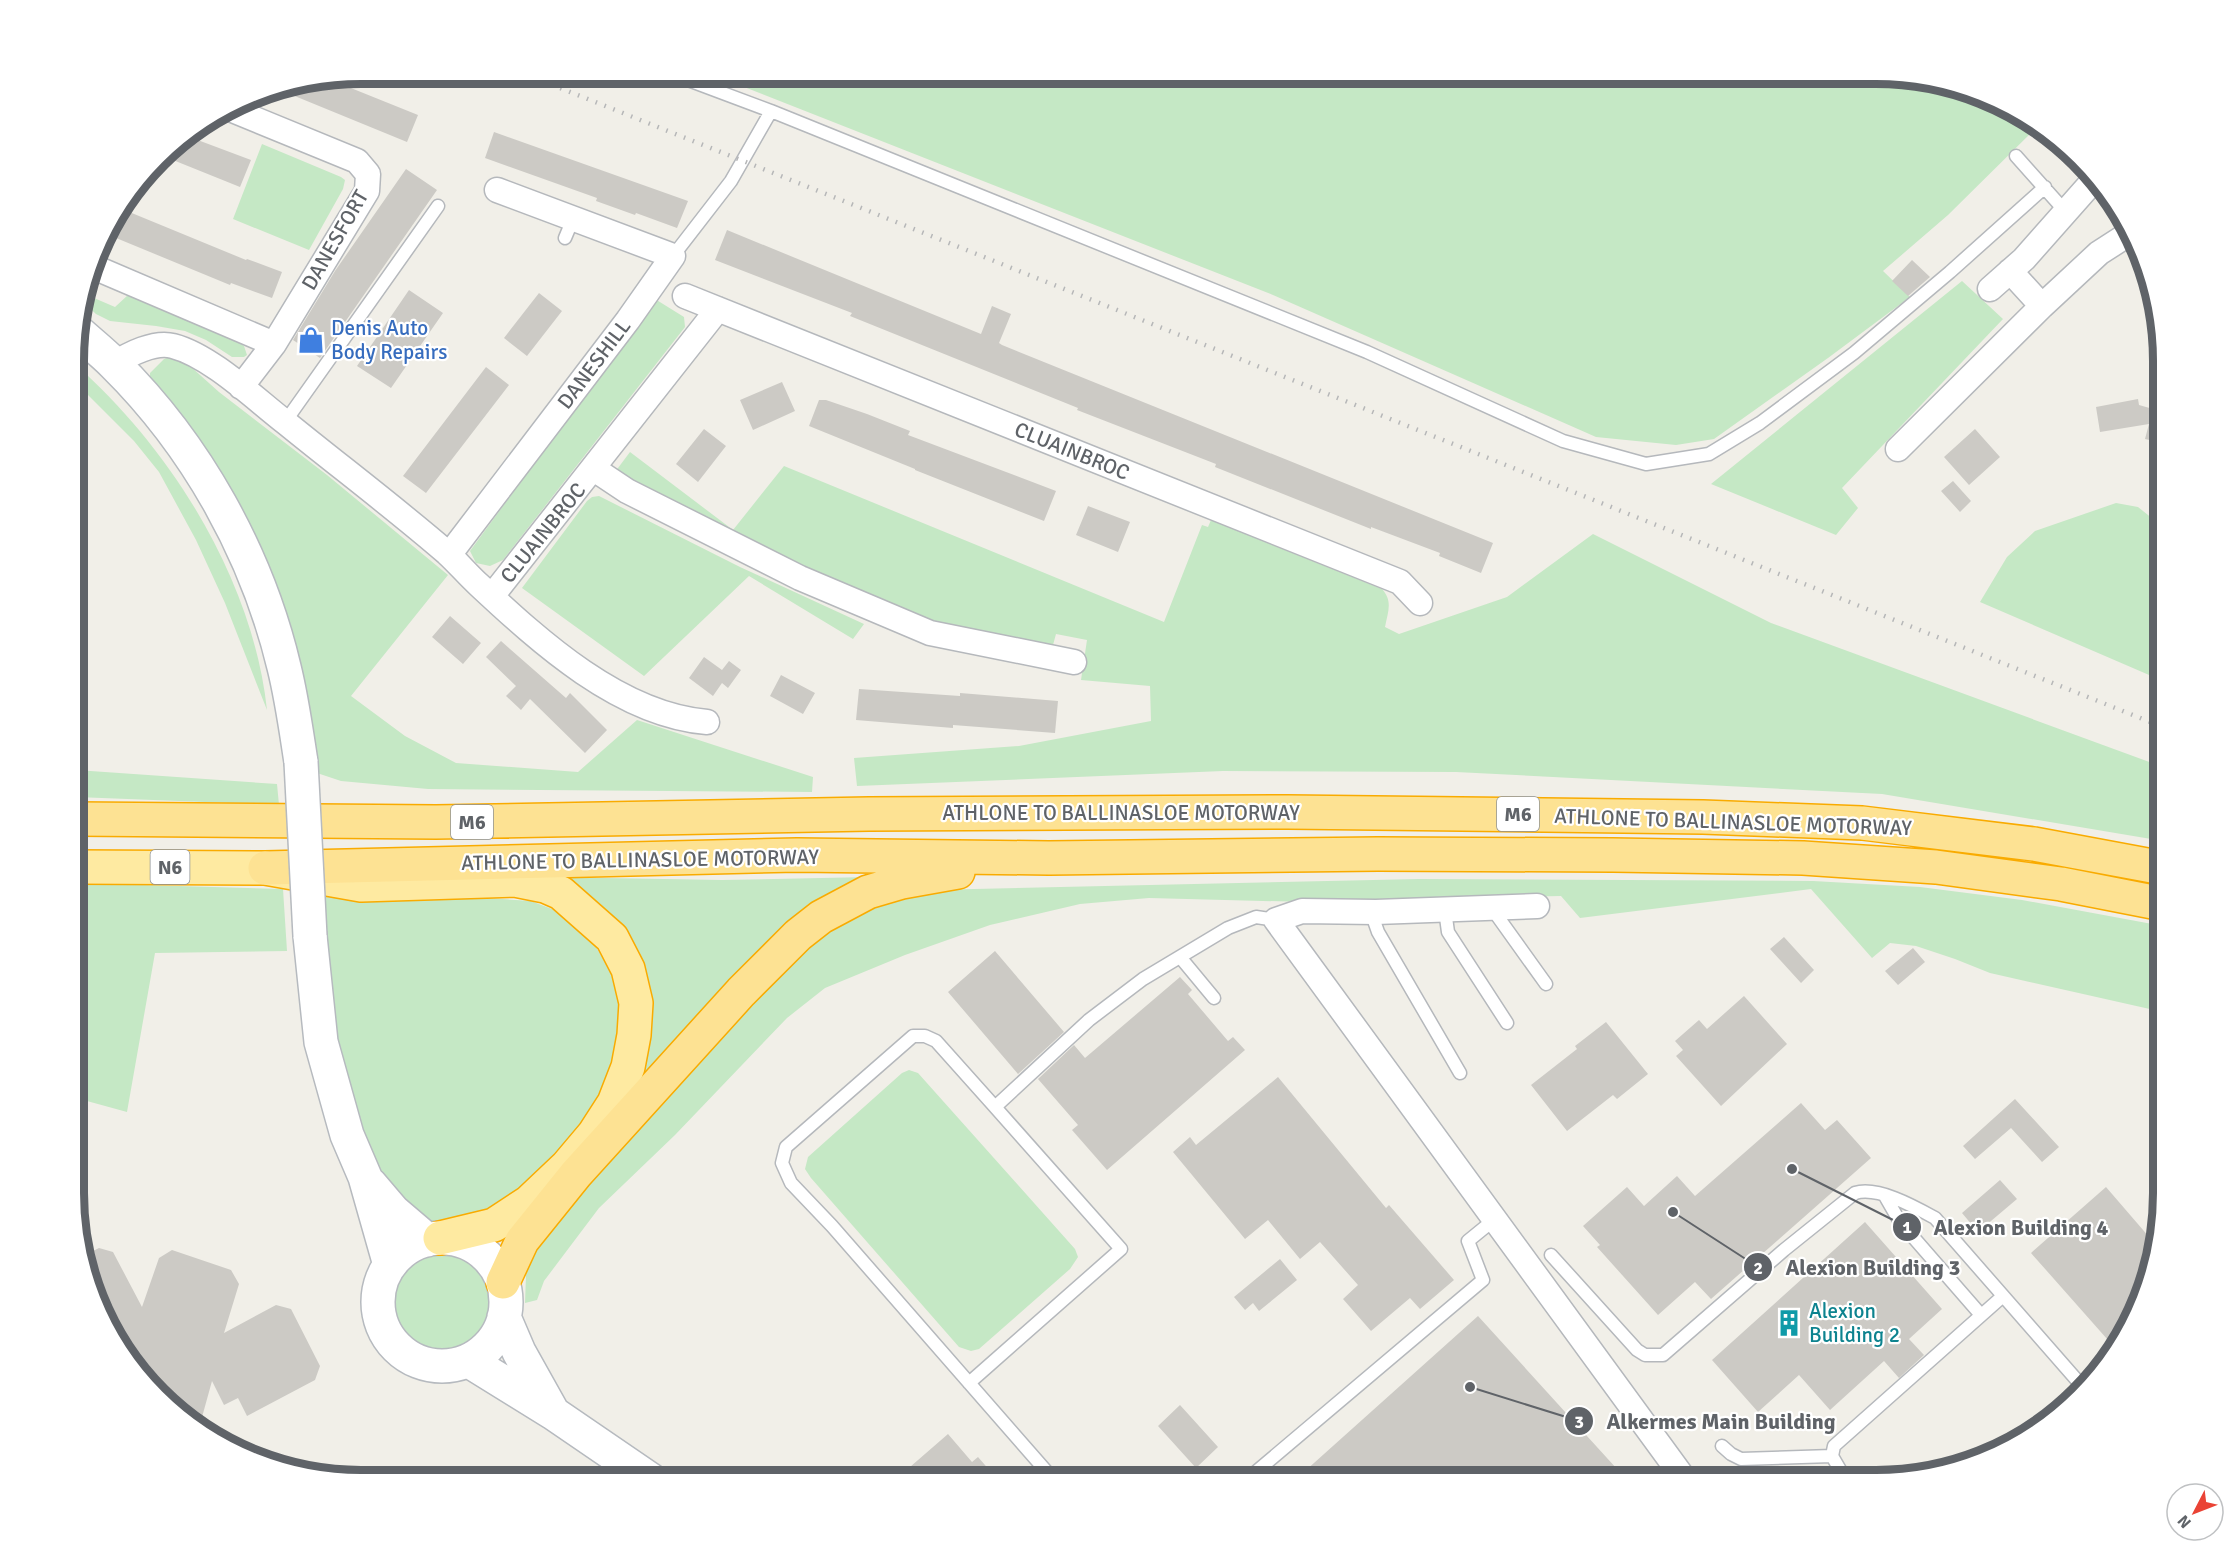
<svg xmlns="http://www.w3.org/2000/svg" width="2237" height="1554" font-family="Signika,sans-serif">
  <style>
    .green { fill: #c5e8c5 }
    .building { fill: #cccac5 }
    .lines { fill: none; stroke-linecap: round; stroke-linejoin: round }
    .service-casing { stroke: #b5b8bc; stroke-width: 15 }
    .minor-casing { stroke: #b5b8bc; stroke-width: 27 }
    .secondary-casing { stroke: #b6babf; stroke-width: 36 }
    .trunk-casing { stroke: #f9ab00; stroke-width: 36 }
    .motorway-casing { stroke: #f9ab00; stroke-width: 36 }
    .service { stroke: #fff; stroke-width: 12 }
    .minor { stroke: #fff; stroke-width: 24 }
    .secondary { stroke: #fff; stroke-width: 33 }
    .trunk { stroke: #feeaa1; stroke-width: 33 }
    .motorway { stroke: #fde293; stroke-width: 33 }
    .rail { stroke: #b6b7b8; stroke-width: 4.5; stroke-dasharray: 1.5 8; stroke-linecap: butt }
    .secondary-bridge-casing { stroke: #b6babf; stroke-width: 36; stroke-linecap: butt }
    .secondary-bridge { stroke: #fff; stroke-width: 33 }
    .labels { text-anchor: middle; stroke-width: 4.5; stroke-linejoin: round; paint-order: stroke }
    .shield { fill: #fff; stroke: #8f9295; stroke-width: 1.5 }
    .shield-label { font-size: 20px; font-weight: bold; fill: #5f6368 }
    .street-label { font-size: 21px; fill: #5f6368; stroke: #fff }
    .shop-label { font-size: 21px; fill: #366cbe; stroke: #fff; text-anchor: start }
    .culture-label { font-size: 21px; fill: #0d838f; stroke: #fff; text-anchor: start }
    .rim { fill: none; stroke: #5f6368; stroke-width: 8 }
    .leader { fill: none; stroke: #5f6368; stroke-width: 2 }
    .callout-dot { fill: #5f6368; stroke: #fff; stroke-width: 2 }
    .mark-label { font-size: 18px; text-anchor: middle; font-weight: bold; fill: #fff }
    .callout-label { font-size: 22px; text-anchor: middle; font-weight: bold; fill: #5f6368; stroke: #fff; stroke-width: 4.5; stroke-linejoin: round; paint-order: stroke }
  </style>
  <rect width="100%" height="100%" fill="#f1efe8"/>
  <path class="green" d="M 711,74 L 1894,74 L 1969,89 L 2038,126 L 1948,215 L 1883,271 L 1910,297 L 1828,358 L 1714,439 L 1676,445 L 1596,437 L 1273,295 Z
    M 262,144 L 341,177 L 345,180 L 343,189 L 309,250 L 233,219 Z
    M 1962,281 L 2003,319 L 1842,488 L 1858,508 L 1836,535 L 1711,484 Z
    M 87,286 L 94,298 L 115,307 L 128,295 L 134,295 L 237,341 L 244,346 L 247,355 L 244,357 L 232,357 L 206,340 L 185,331 L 156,326 L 110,321 L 96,314 L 83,302 Z
    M 655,299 L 684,317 L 685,327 L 503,560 L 490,566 L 476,563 L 470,551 Z
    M 173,356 L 181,358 L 219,392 L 327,475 L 448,575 L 351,696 L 405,736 L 456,763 L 578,772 L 637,720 L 813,777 L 812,792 L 428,789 L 341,781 L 317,773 L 261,551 L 247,517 L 223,477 L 150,379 L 150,373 L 164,359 Z
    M 76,365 C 172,450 253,580 267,710 L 225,603 L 196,540 L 159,472 L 134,441 L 76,383 Z
    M 630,452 L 733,530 L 784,466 L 1164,622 L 1202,525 L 1208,527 L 1211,520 L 1382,589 C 1393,601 1388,612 1385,627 L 1399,634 L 1507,597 L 1593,534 L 1771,623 L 2163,767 L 2163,841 L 1882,794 L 1456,772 L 1223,771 L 857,786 L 854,758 L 1019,746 L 1151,721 L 1150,686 L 1081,680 L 1087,640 L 1056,634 L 1053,645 L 1050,648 L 936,627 L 831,585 L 615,472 Z
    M 599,496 L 740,567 L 864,624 L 853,639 L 749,576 L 644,676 L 522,588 L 587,501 L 592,497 Z
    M 2116,503 L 2138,507 L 2163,527 L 2163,681 L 1980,602 L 2007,557 L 2035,531 Z
    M 76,770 L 277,784 L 279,805 L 76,797 Z
    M 546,877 L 722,880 L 869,877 L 639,1092 L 644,994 Z
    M 1419,879 L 1813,881 L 1920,887 L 2022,900 L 2163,926 L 2163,1012 L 1990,973 L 1955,959 L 1916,946 L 1890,943 L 1872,958 L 1811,889 L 1580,918 L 1561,896 L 1306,902 L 1149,898 L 1080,904 L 990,925 L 905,955 L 825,988 L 787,1018 L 675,1135 L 599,1208 L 544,1281 L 537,1300 L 525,1303 L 526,1275 L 534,1241 L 796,954 L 841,920 L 887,899 L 930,890 Z
    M 76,883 L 283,889 L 287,951 L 155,953 L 127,1112 L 76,1098 Z
    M 441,895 L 531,901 L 552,909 L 576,926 L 596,947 L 611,971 L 620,997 L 618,1068 L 565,1149 L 503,1205 L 442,1224 L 419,1220 L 384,1188 L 336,1060 L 323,897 Z
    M 909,1070 L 918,1073 L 1075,1249 L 1078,1257 L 1070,1269 L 979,1349 L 971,1351 L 959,1347 L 811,1178 L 805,1169 L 808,1157 L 902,1073 Z
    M392 1304a52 52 0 1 1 104 0a52 52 0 1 1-104 0Z"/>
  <path class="building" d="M 331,80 L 418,115 L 407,142 L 280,90 Z
    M 494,132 L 688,201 L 677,228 L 636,213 L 635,215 L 596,201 L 597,198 L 485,158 Z
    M 187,136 L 251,160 L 240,187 L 163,156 L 171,145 Z
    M 406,169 L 437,190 L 320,358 L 293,340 L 335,271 Z
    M 122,209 L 246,260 L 247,259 L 282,272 L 272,298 L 231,283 L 230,285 L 104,233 Z
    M 727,230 L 981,334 L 992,306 L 1011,314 L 999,343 L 1002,345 L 1493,543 L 1481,573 L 1439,556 L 1440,553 L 1371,527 L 1371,529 L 1215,467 L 1216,464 L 1077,410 L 1078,408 L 850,316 L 852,313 L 715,260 Z
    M 1912,260 L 1930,277 L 1908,296 L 1892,281 Z
    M 409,290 L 443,313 L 391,388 L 357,366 Z
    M 539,293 L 562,311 L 527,356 L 504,338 Z
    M 486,367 L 509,385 L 426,493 L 403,476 Z
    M 782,382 L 795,411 L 753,430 L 740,400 Z
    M 2157,392 L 2163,392 L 2163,443 L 2145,439 L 2149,424 L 2100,432 L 2096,407 L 2138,399 L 2139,405 L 2153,409 Z
    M 819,400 L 826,400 L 867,414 L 910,431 L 908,435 L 1056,491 L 1044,521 L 915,470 L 915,469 L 809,426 Z
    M 704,429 L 726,446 L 698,482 L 676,464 Z
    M 1975,429 L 2000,457 L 1969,485 L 1944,457 Z
    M 1953,481 L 1971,501 L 1960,512 L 1941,491 Z
    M 1088,506 L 1130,522 L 1118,552 L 1076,535 Z
    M 450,616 L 481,643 L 463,664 L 432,637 Z
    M 501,641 L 566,698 L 570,693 L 607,730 L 585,753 L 530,699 L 521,710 L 506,696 L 516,686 L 486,657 Z
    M 704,657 L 722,670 L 729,661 L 741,670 L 728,688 L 722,683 L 713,696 L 689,678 Z
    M 781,675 L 815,693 L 803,714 L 770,696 Z
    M 859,689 L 960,696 L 960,693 L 1058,701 L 1055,733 L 953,725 L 953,728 L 856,720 Z
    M 1784,937 L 1814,970 L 1801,983 L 1770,949 Z
    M 1913,948 L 1925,962 L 1898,985 L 1885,971 Z
    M 995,951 L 1064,1032 L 1018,1074 L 948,992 Z
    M 1180,977 L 1192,990 L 1188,994 L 1228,1041 L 1233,1037 L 1245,1050 L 1107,1170 L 1072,1130 L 1078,1125 L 1038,1079 L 1074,1045 L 1085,1058 Z
    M 1744,996 L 1787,1044 L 1721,1106 L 1676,1056 L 1683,1050 L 1675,1041 L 1699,1020 L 1707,1029 Z
    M 1606,1022 L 1648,1074 L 1617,1099 L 1613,1095 L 1567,1131 L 1531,1085 L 1577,1049 L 1575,1046 Z
    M 1278,1077 L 1386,1208 L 1389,1205 L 1454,1280 L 1420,1309 L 1410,1298 L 1371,1331 L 1343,1299 L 1358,1285 L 1320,1242 L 1300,1259 L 1268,1220 L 1245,1239 L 1173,1152 L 1190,1137 L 1196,1145 Z
    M 2015,1099 L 2059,1147 L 2042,1162 L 2011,1128 L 1975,1159 L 1963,1146 Z
    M 1801,1103 L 1825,1130 L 1837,1120 L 1871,1158 L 1711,1299 L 1695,1282 L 1658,1315 L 1597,1247 L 1600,1245 L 1583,1226 L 1627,1187 L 1644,1206 L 1677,1176 L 1695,1196 Z
    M 2000,1180 L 2017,1199 L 1978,1232 L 1962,1213 Z
    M 2106,1187 L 2156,1245 L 2148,1286 L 2115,1348 L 2031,1253 Z
    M 1865,1222 L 1942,1309 L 1909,1339 L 1924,1355 L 1899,1378 L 1884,1361 L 1830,1410 L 1799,1375 L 1758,1412 L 1712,1360 Z
    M 99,1248 L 113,1252 L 142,1307 L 159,1258 L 172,1250 L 231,1270 L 239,1284 L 224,1333 L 276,1305 L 291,1309 L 320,1366 L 315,1380 L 247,1416 L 238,1398 L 224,1405 L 212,1381 L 199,1428 L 186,1421 L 112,1337 L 85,1255 Z
    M 1280,1259 L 1297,1280 L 1259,1311 L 1253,1303 L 1245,1310 L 1234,1297 Z
    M 1478,1316 L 1627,1480 L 1295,1480 Z
    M 1180,1405 L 1218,1447 L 1196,1468 L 1158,1426 Z
    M 948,1434 L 972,1462 L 978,1457 L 998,1480 L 895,1480 Z"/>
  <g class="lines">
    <defs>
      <path id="service" d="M 672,74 L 771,111 L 1367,352 L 1563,441 L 1646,464 L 1709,454 L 1760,423 L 1854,353 L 1950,272 L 2045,187
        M 2016,156 L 2066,212
        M 565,238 L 573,219
        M 673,256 L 731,181 L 771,111
        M 285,422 L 438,206
        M 1494,908 L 1498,917 L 1546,984
        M 1445,910 L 1448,932 L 1507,1023
        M 1371,912 L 1378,932 L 1460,1073
        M 1180,957 L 1214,998
        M 995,1107 L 936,1041 L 925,1036 L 913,1036 L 786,1147 L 782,1163 L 791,1183 L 832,1226 L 1054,1480
        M 1885,1196 L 1900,1222 L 1981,1315
        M 1551,1255 L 1637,1350 L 1645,1355 L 1663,1355 L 1784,1250 L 1855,1193 C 1878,1186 1915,1207 1935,1218 L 2082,1386
        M 969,1383 L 1121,1249 L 995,1107 L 1089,1020 L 1143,979 L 1228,928 L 1256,917 L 1276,920
        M 1722,1446 L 1731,1454 L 1741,1459 L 1832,1456 L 1846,1480
        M 1832,1456 L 1834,1446 L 2003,1296
        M 1250,1480 L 1251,1476 L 1483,1280 L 1468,1241 L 1495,1219"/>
      <path id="minor" d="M 230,109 L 357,161 L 368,174 L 367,191 L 274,344 L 241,387
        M 96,268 L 274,344
        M 2010,271 L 2042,306
        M 1990,289 L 2024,259 L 2093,181
        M 685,296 L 1400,582 L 1420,603
        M 114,364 C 129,354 155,341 173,346 C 211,356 254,398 285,422 C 339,466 395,508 447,553 C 458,563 468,575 479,585 C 540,642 620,715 707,722
        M 1898,449 L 2042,306 L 2099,253 L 2130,233
        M 594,469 L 627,491 L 800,578 L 930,633 L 1074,662
        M 449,555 L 628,320 L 673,256 L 497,190
        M 492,596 L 718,309
        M 1537,906 L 1376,912 L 1302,911 L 1276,920 L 1685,1480"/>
      <path id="secondary" d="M 76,330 C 88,341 102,352 114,364 C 197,446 257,554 284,667 C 292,699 296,730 301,762
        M 310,936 L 321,1042 L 347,1135 L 365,1177 L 390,1265
        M 370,1184 L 393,1211 L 427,1240
        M378 1302a64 64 0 1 1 128 0a64 64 0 1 1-128 0Z
        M 504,1317 L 519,1352 L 552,1411
        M 469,1361 L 553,1413 L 651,1480"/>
      <path id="trunk" d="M 76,867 L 265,868 L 361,885 L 515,880 L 545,886 L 561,893 L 612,938 L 628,969 L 636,1003 L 634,1035 L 628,1067 L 614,1103 L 594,1134 L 567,1166 L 529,1202 L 494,1225 L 440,1238"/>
      <path id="motorway" d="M 76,819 L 436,822 L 869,814 L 1288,812 L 1703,817 L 1862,823 L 2034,844 L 2163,868
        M 265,868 L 797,855 L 1049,858 L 1378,854 L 1613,855 L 1803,858 L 1936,867 L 2061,884 L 2163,904
        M 503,1282 L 522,1241 L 576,1174 L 741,992 L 798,935 L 821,917 L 868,892 L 902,882 L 958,872"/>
    </defs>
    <use href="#service" class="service-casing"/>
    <use href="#minor" class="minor-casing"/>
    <use href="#secondary" class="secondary-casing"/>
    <use href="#trunk" class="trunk-casing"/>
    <use href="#motorway" class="motorway-casing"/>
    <use href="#service" class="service"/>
    <use href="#minor" class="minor"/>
    <use href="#secondary" class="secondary"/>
    <use href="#trunk" class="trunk"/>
    <use href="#motorway" class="motorway"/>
    <path class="rail" d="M 525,74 L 2163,727"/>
    <defs>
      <path id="secondary-bridge" d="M 301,762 L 310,936"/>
    </defs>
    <use href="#secondary-bridge" class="secondary-bridge-casing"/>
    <use href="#secondary-bridge" class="secondary-bridge"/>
  </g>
  <defs>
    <symbol id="shop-bare" viewBox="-9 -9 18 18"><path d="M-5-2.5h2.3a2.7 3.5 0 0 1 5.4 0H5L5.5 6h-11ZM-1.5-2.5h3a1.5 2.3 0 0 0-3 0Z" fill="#3f7fe0" stroke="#fff" stroke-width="2.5" paint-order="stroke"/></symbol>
    <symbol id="building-bare" viewBox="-9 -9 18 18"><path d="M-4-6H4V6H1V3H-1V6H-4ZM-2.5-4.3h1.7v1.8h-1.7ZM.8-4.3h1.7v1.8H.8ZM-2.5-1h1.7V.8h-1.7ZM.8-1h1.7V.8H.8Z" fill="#0f9aa8" stroke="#fff" stroke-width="2.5" paint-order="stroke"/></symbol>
  </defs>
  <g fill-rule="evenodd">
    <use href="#shop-bare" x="292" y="321" width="38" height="38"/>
    <use href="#building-bare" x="1770" y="1304" width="38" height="38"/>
  </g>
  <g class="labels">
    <g class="shield">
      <rect x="1497" y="797" width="42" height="34" rx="4.5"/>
      <rect x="451" y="805" width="42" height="34" rx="4.5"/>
      <rect x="150.5" y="850" width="39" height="34" rx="4.5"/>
    </g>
    <g class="shield-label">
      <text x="1518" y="821">M6</text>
      <text x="472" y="829">M6</text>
      <text x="170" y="874">N6</text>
    </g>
    <g class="street-label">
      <text transform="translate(335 240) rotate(-60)" y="7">DANESFORT</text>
      <text transform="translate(594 364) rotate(-53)" y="7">DANESHILL</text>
      <text transform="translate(1072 451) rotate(22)" y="7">CLUAINBROC</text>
      <text transform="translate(543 533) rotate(-51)" y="7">CLUAINBROC</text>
      <text x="1121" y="820">ATHLONE TO BALLINASLOE MOTORWAY</text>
      <text transform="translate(1733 822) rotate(2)" y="7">ATHLONE TO BALLINASLOE MOTORWAY</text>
      <text transform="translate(640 860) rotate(-1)" y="7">ATHLONE TO BALLINASLOE MOTORWAY</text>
    </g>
    <g class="shop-label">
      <text x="331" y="335">Denis Auto<tspan x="331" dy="24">Body Repairs</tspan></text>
    </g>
    <g class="culture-label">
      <text x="1809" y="1318">Alexion<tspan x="1809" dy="24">Building 2</tspan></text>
    </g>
  </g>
  <path d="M0 0H2237V1554H0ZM361 84H1876A277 277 0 0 1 2153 361V1193A277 277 0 0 1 1876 1470H361A277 277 0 0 1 84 1193V361A277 277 0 0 1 361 84Z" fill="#fff" fill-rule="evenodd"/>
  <path class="rim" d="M361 84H1876A277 277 0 0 1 2153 361V1193A277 277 0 0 1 1876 1470H361A277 277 0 0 1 84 1193V361A277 277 0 0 1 361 84Z"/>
  <path class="leader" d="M1792 1169L1907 1227M1673 1212L1758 1267M1470 1387L1579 1421"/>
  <g class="callout-dot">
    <circle cx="1792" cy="1169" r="6"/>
    <circle cx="1673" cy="1212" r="6"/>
    <circle cx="1470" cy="1387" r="6"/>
    <circle cx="1907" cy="1227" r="15"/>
    <circle cx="1758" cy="1267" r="15"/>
    <circle cx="1579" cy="1421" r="15"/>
  </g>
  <g class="mark-label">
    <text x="1907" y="1233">1</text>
    <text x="1758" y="1274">2</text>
    <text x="1579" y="1428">3</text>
  </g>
  <g class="callout-label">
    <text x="2021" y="1235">Alexion Building 4</text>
    <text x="1873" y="1275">Alexion Building 3</text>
    <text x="1721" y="1429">Alkermes Main Building</text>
  </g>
  <g transform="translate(2195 1512) rotate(228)"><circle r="28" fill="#ffffff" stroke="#bfc1c3" stroke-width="1.5"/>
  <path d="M0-4.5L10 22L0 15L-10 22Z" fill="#ea4335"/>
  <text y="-9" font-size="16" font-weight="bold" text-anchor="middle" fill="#5f6368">N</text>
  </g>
</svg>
